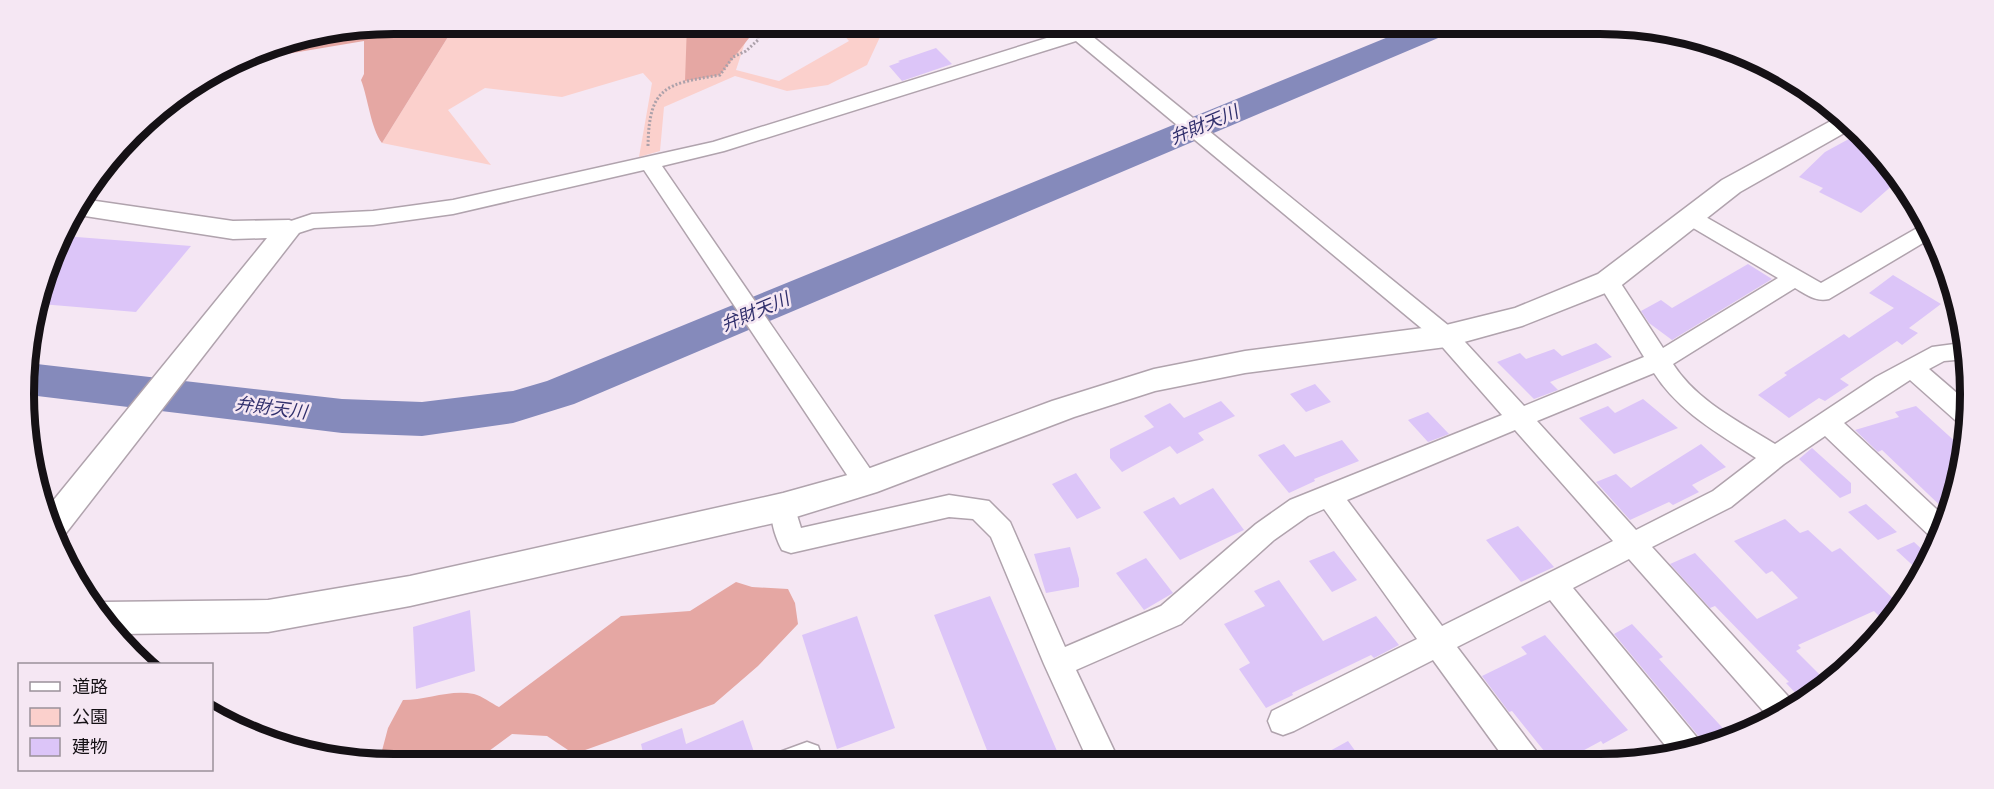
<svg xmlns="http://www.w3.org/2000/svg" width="1994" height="789" font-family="Literata,'Noto Sans JP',serif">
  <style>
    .green { fill: #fbd0cc }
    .forest { fill: #e5a7a3 }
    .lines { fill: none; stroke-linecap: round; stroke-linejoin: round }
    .river { fill: #858abb; fill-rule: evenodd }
    .building { fill: #dcc5f8 }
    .minor-casing { stroke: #b0a3ad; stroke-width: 3 }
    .tertiary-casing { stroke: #b0a3ad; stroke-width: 3 }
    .path { stroke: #aca1aa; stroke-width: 3; stroke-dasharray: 2 2; stroke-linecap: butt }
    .minor { fill: #fff; fill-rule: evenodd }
    .tertiary { fill: #fff; fill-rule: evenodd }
    .labels { text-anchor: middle; stroke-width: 5; stroke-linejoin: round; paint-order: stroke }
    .water-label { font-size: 18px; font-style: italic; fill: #302f6c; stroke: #f5e7f3 }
    .rim { fill: none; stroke: #151115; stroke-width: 8 }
  </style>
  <rect width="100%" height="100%" fill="#f5e7f3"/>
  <path class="green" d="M 456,24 L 751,24 L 736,70 L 779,81 L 849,41 L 834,24 L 886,24 L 867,65 L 828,85 L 787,91 L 735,76 L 664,107 L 660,151 L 639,157 L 652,83 L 643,73 L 562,97 L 485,88 L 448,110 L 491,165 L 382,143 Z"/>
  <path class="forest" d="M 395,24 L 456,24 L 382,143 C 371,129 368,98 361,80 L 364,74 L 364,41 L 245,61 L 275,44 Z
    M 687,24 L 760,24 L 720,75 L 685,81 Z
    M 736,582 L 752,587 L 788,589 L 795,603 L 798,624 L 758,666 L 714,704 L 574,754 L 547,736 L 512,734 L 470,765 L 395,765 L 379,762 L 388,728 L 403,700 C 427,700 450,689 474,694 C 482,696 491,703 499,707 L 621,616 L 690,611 Z"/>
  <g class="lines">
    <path class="river" d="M 1420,24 L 1461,24 L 1457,30 L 574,404 L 513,423 L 422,436 L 342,433 L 29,395 L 28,363 L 342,399 L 422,402 L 513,391 L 547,381 Z"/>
  </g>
  <path class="building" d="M 936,48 L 952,64 L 902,81 L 889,66 L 900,62 L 898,61 Z
    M 1858,134 L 1895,183 L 1861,213 L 1819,192 L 1823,188 L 1799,177 L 1825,152 Z
    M 64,236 L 191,246 L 136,312 L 41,304 Z
    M 1748,264 L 1772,279 L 1672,340 L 1649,323 L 1641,311 L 1661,300 L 1672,308 Z
    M 1893,275 L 1941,304 L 1909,328 L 1918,333 L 1902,345 L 1897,341 L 1840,379 L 1849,385 L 1825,401 L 1819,398 L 1789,418 L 1758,395 L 1787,375 L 1784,373 L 1844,334 L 1849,338 L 1894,308 L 1869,293 Z
    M 1596,343 L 1612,357 L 1550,382 L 1558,390 L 1534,399 L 1497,362 L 1520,353 L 1526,359 L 1554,349 L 1562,356 Z
    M 1315,384 L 1331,402 L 1306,412 L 1290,394 Z
    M 1643,399 L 1678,428 L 1614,454 L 1579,418 L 1608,406 L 1615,413 Z
    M 1221,401 L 1235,416 L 1198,433 L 1204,440 L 1177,454 L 1170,446 L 1122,472 L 1110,458 L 1110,449 L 1154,427 L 1144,416 L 1170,403 L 1184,418 Z
    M 1916,406 L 1959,445 L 1950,515 L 1882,450 L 1878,452 L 1855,430 L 1899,417 L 1895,412 Z
    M 1428,412 L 1449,434 L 1428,442 L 1408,420 Z
    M 1342,440 L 1359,461 L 1314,479 L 1315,481 L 1289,493 L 1258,455 L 1284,444 L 1295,457 Z
    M 1701,444 L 1726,467 L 1692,485 L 1699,492 L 1673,505 L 1669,502 L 1630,520 L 1596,482 L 1616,474 L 1631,488 Z
    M 1812,448 L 1851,483 L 1851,493 L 1840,498 L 1799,459 Z
    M 1076,473 L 1101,508 L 1077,519 L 1052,484 Z
    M 1213,488 L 1244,530 L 1180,560 L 1143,512 L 1174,497 L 1180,505 Z
    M 1866,504 L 1897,532 L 1878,540 L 1848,512 Z
    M 1785,519 L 1800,533 L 1808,530 L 1832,552 L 1840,548 L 1902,607 L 1887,624 L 1874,611 L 1798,645 L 1801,648 L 1796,651 L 1828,683 L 1803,701 L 1786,683 L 1789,682 L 1715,606 L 1710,608 L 1670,564 L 1695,553 L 1757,619 L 1798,598 L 1772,571 L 1766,574 L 1734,541 Z
    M 1518,526 L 1554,567 L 1521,582 L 1486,540 Z
    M 1914,542 L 1929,556 L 1921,573 L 1896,550 Z
    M 1070,547 L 1079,579 L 1079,587 L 1046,593 L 1034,554 Z
    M 1334,551 L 1357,580 L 1332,592 L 1309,561 Z
    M 1146,558 L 1173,593 L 1144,610 L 1116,573 Z
    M 1279,580 L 1323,641 L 1376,616 L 1399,645 L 1374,658 L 1371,655 L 1292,693 L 1293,695 L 1266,708 L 1239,669 L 1250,663 L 1224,624 L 1265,606 L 1254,591 Z
    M 990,596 L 1057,751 L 1025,763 L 992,763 L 934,615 Z
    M 470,610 L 475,671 L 416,689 L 413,627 Z
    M 857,616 L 895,728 L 837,749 L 802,635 Z
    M 1632,624 L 1663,657 L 1659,659 L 1731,737 L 1703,745 L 1701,739 L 1614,634 Z
    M 1545,635 L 1628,730 L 1603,744 L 1601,741 L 1562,762 L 1553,762 L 1512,711 L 1509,712 L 1482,676 L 1527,654 L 1521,647 Z
    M 743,720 L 755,755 L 734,764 L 638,764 L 645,761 L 641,744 L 682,728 L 686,744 Z
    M 1348,741 L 1364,763 L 1308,763 Z"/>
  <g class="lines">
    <defs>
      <path id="minor" d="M 1057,24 L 1077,24 L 1082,28 L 1098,24 L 1128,24 L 1125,28 L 1092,36 L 1454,330 L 1524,406 L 1644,357 L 1597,281 L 1600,276 L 1608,273 L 1616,276 L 1663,348 L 1778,278 L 1683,222 L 1680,217 L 1683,212 L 1690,210 L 1697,212 L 1821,283 L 1926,223 L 1933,237 L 1829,299 C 1816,302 1807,295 1795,288 L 1673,364 C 1697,401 1738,421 1775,444 L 1876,377 L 1932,347 L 1962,343 L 1966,359 L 1944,361 L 1929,369 L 1965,400 L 1962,422 L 1955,420 L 1910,380 L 1844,423 L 1947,519 L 1937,540 L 1933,539 L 1825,436 L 1784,464 L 1731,507 L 1652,547 L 1796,705 L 1772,721 L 1629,559 L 1573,588 L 1699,740 L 1701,746 L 1672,754 L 1550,600 L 1457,647 L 1536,751 L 1540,762 L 1507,762 L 1433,660 L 1294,731 L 1283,735 L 1272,731 L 1268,721 L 1272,711 L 1417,639 L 1324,509 L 1308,516 L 1274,540 L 1181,624 L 1076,670 L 1120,763 L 1089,763 L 1044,664 L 991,537 L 973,519 L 949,517 L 791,553 L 782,550 C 775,537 767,513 774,499 L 783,496 L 792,499 L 801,528 L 949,495 L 989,501 L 1010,522 L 1065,647 L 1161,606 L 1256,524 L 1290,500 L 1502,415 L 1438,342 L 1076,41 L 724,151 L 662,166 L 875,476 L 879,483 L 875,490 L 866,493 L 857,490 L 644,170 L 453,214 L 373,225 L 314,228 L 289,236 L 282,234 L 278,229 L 282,224 L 312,214 L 373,211 L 453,200 L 713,142 L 1066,32 ZM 1654,373 C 1679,412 1718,433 1756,458 L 1713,491 L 1636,530 L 1537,421 ZM 1515,430 L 1613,541 L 1442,626 L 1347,500 Z
        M 807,742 L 818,746 L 824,764 L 773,764 L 777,753 Z"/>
      <path id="tertiary" d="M 1840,116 L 1844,116 L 1853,128 L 1740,192 L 1618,288 L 1522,326 L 1446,347 L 1245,373 L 1155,391 L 1074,417 L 877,492 L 783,521 L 410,606 L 268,632 L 118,634 L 92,606 L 103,602 L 268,600 L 410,576 L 783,493 L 862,471 L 1052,401 L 1154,369 L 1245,351 L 1446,325 L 1515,308 L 1598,274 L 1722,180 Z
        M 82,199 L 233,221 L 289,220 L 298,223 L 302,229 L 66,533 L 59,535 L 48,507 L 267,238 L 233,239 L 72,214 Z"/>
    </defs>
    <use href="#minor" class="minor-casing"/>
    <use href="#tertiary" class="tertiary-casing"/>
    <path class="path" d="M 648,146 C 649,86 666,84 720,75 L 733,57 L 746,51 L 758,40 L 758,24"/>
    <use href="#minor" class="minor"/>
    <use href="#tertiary" class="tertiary"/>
  </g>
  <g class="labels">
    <g class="water-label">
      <text transform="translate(1204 125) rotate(-23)" y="6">弁財天川</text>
      <text transform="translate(755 312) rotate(-23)" y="6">弁財天川</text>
      <text transform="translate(271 408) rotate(7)" y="6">弁財天川</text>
    </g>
  </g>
  <path d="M0 0H1994V789H0ZM394 34H1600A360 360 0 0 1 1960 394V394A360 360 0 0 1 1600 754H394A360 360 0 0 1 34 394V394A360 360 0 0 1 394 34Z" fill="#f5e7f3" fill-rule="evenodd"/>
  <path class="rim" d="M394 34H1600A360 360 0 0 1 1960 394V394A360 360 0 0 1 1600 754H394A360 360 0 0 1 34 394V394A360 360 0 0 1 394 34Z"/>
  <rect x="18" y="663" width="195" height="108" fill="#f5e7f3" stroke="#9b919a" stroke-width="1.5"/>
  <rect x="30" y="682" width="30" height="9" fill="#ffffff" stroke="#9b919a" stroke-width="1.5"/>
  <text x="72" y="693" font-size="18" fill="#151115">道路</text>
  <rect x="30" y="708" width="30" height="18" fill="#fbd0cc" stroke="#9b919a" stroke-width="1.5"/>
  <text x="72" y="723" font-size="18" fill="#151115">公園</text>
  <rect x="30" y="738" width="30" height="18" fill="#dcc5f8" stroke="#9b919a" stroke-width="1.5"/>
  <text x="72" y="753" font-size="18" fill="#151115">建物</text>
</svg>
